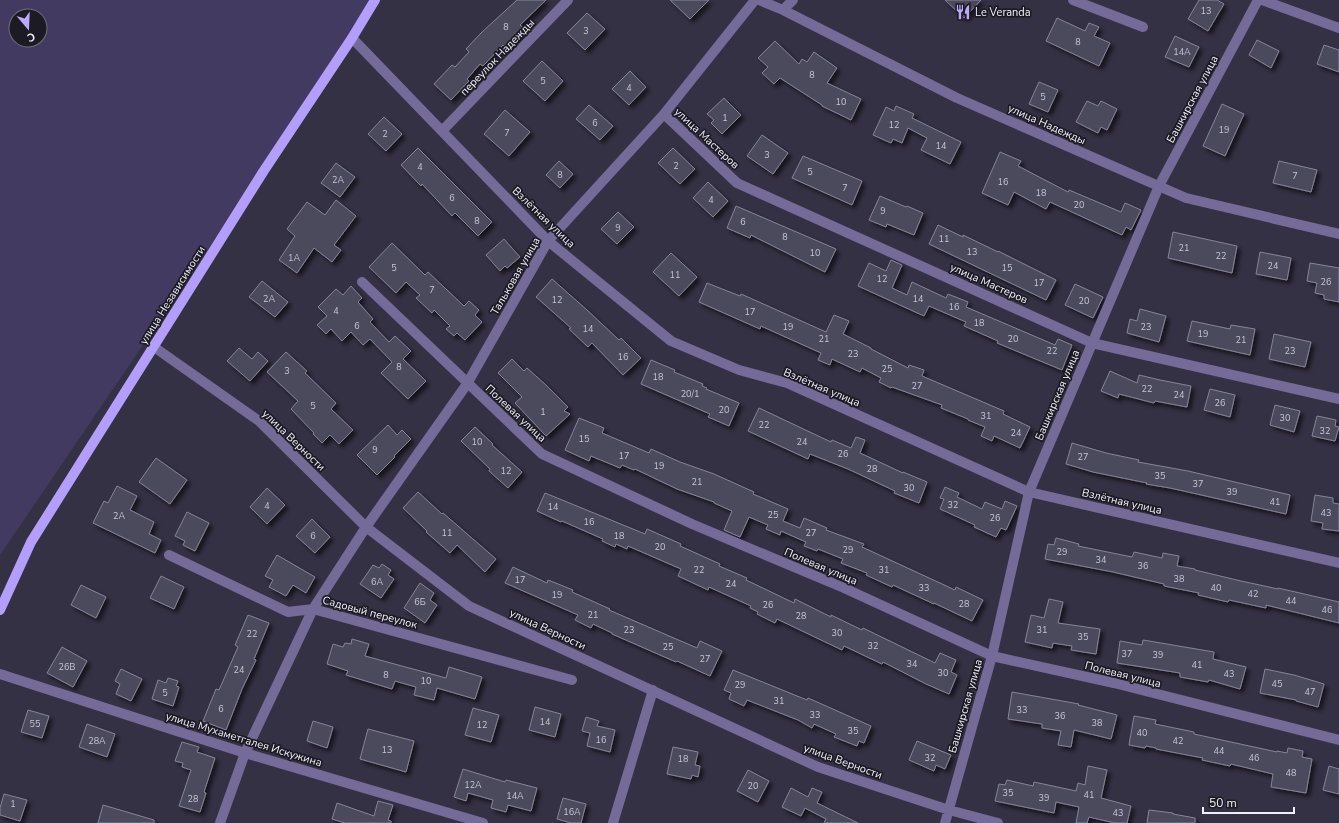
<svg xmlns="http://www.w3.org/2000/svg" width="1339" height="823" font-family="'Nunito Sans',sans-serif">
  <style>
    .green { fill: #423a60; fill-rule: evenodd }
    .building { fill: #4c485c; stroke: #87839a; filter: url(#shadow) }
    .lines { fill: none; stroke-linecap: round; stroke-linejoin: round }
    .minor { stroke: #746b98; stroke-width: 10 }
    .major { stroke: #b39ffb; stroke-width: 10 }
    .labels { text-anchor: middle; stroke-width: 3.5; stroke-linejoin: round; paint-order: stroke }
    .number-label { font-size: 9px; fill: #c8c5d4 }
    .poi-label { font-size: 11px; fill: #f1effc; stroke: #1c1b23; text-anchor: start }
    .street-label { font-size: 11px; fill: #f1effc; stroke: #1c1b23 }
  </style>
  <defs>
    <filter id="shadow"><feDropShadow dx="3.5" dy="3.5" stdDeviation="2" flood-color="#0009"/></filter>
  </defs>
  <rect width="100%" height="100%" fill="#353144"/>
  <path class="green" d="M 0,0 L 373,0 L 352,38 L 0,555 ZM 16,16 L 40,16 L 40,40 L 16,40 Z"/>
  <path class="building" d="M 517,0 L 546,0 L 520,25 L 525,29 L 513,41 L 515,43 L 508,50 L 503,45 L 483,66 L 480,64 L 467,79 L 469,81 L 451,100 L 434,84 L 452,65 L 455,67 L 469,52 L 466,49 L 481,33 Z
    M 670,0 L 709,0 L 690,19 Z
    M 945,0 L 981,0 L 964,18 Z
    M 1199,0 L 1217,0 L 1224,4 L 1208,31 L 1188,19 Z
    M 587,13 L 605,29 L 585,50 L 567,33 Z
    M 1057,18 L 1085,31 L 1089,23 L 1099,27 L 1094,36 L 1110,43 L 1099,66 L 1046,41 Z
    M 1175,36 L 1199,47 L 1189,67 L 1165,57 Z
    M 1257,40 L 1279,51 L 1271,68 L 1249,55 Z
    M 775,41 L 799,64 L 802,59 L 807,62 L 814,52 L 837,68 L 827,83 L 861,99 L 851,120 L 822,106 L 822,105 L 780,78 L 774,84 L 762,73 L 768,67 L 758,58 Z
    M 1324,45 L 1339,50 L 1339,72 L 1317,64 Z
    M 542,61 L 563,81 L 545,101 L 523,81 Z
    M 630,71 L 646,87 L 629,105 L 612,89 Z
    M 1039,82 L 1058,90 L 1048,112 L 1029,104 Z
    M 724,98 L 741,115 L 722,134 L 711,123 L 714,120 L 707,114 Z
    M 1087,101 L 1098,106 L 1101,101 L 1117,109 L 1107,130 L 1101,127 L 1098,133 L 1076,122 Z
    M 1222,104 L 1244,114 L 1225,156 L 1203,146 Z
    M 589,105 L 613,126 L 600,140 L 576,119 Z
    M 896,106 L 914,114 L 912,118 L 961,142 L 950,164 L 921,150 L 927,138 L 908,128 L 902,143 L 893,139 L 891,143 L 873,135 L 886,107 L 894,111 Z
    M 505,110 L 530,132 L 509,156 L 484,134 Z
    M 384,117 L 402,134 L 386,151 L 368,134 Z
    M 762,135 L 788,153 L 773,174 L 747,156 Z
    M 418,148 L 492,222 L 478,236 L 455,213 L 452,216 L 422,184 L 421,186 L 401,165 Z
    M 673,148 L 695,169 L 680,184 L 658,163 Z
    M 1000,152 L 1021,161 L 1018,166 L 1068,192 L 1069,190 L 1121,212 L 1125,203 L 1141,210 L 1131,230 L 1126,227 L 1122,235 L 1050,202 L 1046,209 L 1014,192 L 1008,205 L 982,193 Z
    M 803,156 L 862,181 L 852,205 L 792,178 Z
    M 559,161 L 573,174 L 560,188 L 546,175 Z
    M 1279,161 L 1317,170 L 1311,192 L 1273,183 Z
    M 336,163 L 355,177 L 340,197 L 321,183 Z
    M 708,182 L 728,201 L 713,217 L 693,198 Z
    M 880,196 L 906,207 L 907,206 L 923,213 L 914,235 L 887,224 L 886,227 L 869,220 Z
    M 336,200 L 356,216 L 334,245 L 341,250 L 332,262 L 314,248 L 297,273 L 279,260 L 295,236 L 287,229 L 307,202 L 325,215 Z
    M 736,206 L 836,249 L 825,272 L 751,235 L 750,238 L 727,228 Z
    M 618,212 L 634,227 L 617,244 L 601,229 Z
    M 938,225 L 963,237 L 963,235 L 998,252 L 998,251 L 1056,280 L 1046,300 L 929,244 Z
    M 1173,232 L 1237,246 L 1232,273 L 1168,258 Z
    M 504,239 L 520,257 L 507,268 L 505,266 L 500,271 L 486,255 Z
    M 392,243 L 425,275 L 428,272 L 464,306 L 469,301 L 479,310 L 475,315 L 482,322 L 465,340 L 457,333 L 454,336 L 446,329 L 450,326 L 434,310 L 432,313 L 416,298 L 420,295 L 406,282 L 396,293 L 369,267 Z
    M 1260,252 L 1291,258 L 1287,280 L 1256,274 Z
    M 671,253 L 697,277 L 679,296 L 653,272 Z
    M 891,260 L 902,265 L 892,288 L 907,295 L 912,282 L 946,298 L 948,294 L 968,302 L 966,307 L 1055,345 L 1058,339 L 1072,345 L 1062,370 L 997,343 L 998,341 L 964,326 L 966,322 L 929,306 L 924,316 L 858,286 L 869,263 L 886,271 Z
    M 1310,263 L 1339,268 L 1339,302 L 1324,299 L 1324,295 L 1315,293 L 1317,283 L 1307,281 Z
    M 552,279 L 587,310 L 619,340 L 621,338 L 641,358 L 623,375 L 592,343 L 588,347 L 569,329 L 571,328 L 536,297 Z
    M 262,281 L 288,302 L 275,317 L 249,297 Z
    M 707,283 L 740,296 L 741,294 L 826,332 L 834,315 L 849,321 L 843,334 L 871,348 L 871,349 L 908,368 L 909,365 L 924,370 L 922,376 L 1004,411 L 1003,414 L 1030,427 L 1020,448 L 994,436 L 992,441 L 981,436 L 985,427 L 968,420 L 968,419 L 941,408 L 942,405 L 892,387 L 891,388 L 879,382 L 881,378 L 862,368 L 860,372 L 832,359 L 830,365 L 818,360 L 821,353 L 761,326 L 760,329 L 699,302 Z
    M 1075,284 L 1103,297 L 1093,318 L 1065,305 Z
    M 351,286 L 362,298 L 358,302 L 373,319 L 370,322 L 389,342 L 395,336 L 411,351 L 403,359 L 426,381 L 408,399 L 381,373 L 392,362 L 370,339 L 363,345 L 351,332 L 342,341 L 331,329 L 326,334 L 317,325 L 327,316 L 318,307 L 336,289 L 343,295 Z
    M 1140,309 L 1166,316 L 1159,342 L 1127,333 L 1130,319 L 1137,321 Z
    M 1192,321 L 1230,329 L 1231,325 L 1255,329 L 1250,355 L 1187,341 Z
    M 1274,334 L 1311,342 L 1305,367 L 1269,359 Z
    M 239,348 L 252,359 L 258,352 L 268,361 L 250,381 L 227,361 Z
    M 286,352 L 307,371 L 305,373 L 336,403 L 331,409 L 353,430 L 339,444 L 330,435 L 322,443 L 313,434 L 314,433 L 291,409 L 298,401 L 267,372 Z
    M 512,359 L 524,371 L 527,368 L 546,385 L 568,407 L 564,411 L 570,414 L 546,436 L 515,403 L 522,397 L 498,373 Z
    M 651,360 L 675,370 L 674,372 L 703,384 L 702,386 L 707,388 L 706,389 L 739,403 L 729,426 L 708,417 L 710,414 L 641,384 Z
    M 1110,371 L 1137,383 L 1139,375 L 1160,380 L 1191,386 L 1187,407 L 1155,401 L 1154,403 L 1119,394 L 1118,398 L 1101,391 Z
    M 1210,389 L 1235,395 L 1230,417 L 1204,410 Z
    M 1275,405 L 1300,411 L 1294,432 L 1270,425 Z
    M 759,408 L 831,442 L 832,440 L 851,448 L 856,437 L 865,440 L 860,453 L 903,473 L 903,472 L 927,482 L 919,503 L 894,493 L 895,491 L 848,469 L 810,454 L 808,459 L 748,431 Z
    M 1317,416 L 1336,420 L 1335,426 L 1339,427 L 1335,441 L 1312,436 Z
    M 579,418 L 604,428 L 602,433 L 649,453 L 651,449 L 680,462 L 714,474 L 754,492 L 753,494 L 788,509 L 783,521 L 800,528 L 804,518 L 827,528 L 826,530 L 864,544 L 862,547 L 955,590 L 956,587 L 983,600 L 972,621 L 934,603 L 934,604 L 893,585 L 892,587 L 866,575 L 867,573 L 841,563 L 843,559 L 818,549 L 817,551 L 804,546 L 806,542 L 781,531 L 780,535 L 766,529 L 768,525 L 749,517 L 740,537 L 724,530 L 732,511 L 714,503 L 714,502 L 677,489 L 635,469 L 634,470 L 622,465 L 620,468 L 591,456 L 589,461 L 565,450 Z
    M 388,425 L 397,435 L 402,430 L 411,439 L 394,456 L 395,457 L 377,475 L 357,455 Z
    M 475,427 L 493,444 L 492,445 L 522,472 L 508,488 L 489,471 L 490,469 L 461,441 Z
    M 1072,443 L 1106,453 L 1139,460 L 1138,462 L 1188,471 L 1290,495 L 1286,514 L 1170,488 L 1146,484 L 1147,483 L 1093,472 L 1066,464 Z
    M 156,458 L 187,480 L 170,504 L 139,482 Z
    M 117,486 L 137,496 L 130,510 L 154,522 L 149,534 L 161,540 L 155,553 L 93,523 L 104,501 L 108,503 Z
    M 945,487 L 959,493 L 957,497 L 982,509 L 985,502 L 1002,509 L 1005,501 L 1017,506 L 1006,530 L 1001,528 L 996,537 L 974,527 L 975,525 L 940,509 L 944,499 L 940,498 Z
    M 267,488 L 285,505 L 267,524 L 250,507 Z
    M 418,492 L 442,514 L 443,513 L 496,559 L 485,572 L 457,545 L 450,553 L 426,532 L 427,531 L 403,508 Z
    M 545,493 L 645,534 L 647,529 L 681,544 L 680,546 L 720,564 L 719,566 L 747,578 L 746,580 L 794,603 L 795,599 L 831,617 L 831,615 L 862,630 L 863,628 L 935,663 L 940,653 L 956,660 L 951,672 L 957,675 L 949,694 L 926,684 L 883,662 L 882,664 L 844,646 L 842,650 L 777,619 L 775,623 L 757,614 L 758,612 L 750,608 L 751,606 L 709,587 L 708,590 L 678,576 L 681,569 L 628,546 L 627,549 L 616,544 L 615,547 L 602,541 L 603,539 L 562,521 L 561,522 L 537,511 Z
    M 1315,495 L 1333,498 L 1333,503 L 1339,504 L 1339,531 L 1322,529 L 1323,523 L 1311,521 Z
    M 187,512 L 209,523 L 195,551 L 183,545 L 185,541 L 175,536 Z
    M 312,519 L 330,537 L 315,553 L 296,536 Z
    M 1056,538 L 1079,544 L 1078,546 L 1132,557 L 1134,552 L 1162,558 L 1163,553 L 1179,556 L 1177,566 L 1195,569 L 1195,570 L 1241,581 L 1278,589 L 1278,588 L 1339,602 L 1339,623 L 1266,605 L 1266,608 L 1229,600 L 1228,602 L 1198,595 L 1199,593 L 1164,586 L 1164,584 L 1113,572 L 1045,559 L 1048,544 L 1054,545 Z
    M 277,555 L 315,577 L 306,593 L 293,585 L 286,596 L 269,587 L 273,580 L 265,576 Z
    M 382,564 L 391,570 L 388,575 L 394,579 L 381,598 L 360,584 L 373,565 L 379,568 Z
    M 513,567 L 547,583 L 548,580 L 573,590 L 572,592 L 610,609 L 609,610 L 697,648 L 700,641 L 722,651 L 710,676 L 677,661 L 676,662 L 612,634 L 612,633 L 593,624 L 591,628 L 575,620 L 578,615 L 505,583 Z
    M 161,576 L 184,587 L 174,609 L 150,598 Z
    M 420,583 L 434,593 L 430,600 L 437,605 L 425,623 L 404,608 Z
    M 81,585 L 106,597 L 96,618 L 71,605 Z
    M 1049,599 L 1063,602 L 1058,623 L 1100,629 L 1096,654 L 1071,650 L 1072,646 L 1053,643 L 1052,648 L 1025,642 L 1031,615 L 1044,618 Z
    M 248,615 L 269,623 L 254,659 L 256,660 L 242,689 L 226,730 L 203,721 L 216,689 L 219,690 L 238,647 L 235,645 Z
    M 352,639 L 369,644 L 365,656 L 446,678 L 449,667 L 482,677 L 475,699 L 437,688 L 434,700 L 414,695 L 416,687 L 395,681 L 392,689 L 346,675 L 348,671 L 327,664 L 333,644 L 343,647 L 345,643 L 351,644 Z
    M 1143,640 L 1214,652 L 1213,659 L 1246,667 L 1240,689 L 1209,680 L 1208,682 L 1180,677 L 1180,673 L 1117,663 L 1120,641 L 1142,645 Z
    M 62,647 L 87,661 L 73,687 L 47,673 Z
    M 121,669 L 142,679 L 131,701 L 116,694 L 120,684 L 115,681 Z
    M 1265,669 L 1294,675 L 1324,684 L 1318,707 L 1296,701 L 1296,700 L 1260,693 Z
    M 733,670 L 807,700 L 808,698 L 871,726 L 864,743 L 859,741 L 857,746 L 834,737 L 836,734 L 814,724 L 812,728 L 798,720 L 747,700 L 744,706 L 729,699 L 731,693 L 724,690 Z
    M 168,678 L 178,681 L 176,686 L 179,687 L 173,706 L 152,699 L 158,680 L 166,683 Z
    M 1012,692 L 1079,704 L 1078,705 L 1117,715 L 1111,739 L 1074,730 L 1071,747 L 1058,745 L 1061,731 L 1042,728 L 1042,724 L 1008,719 Z
    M 535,707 L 561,714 L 555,737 L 529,730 Z
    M 473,708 L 499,715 L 491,742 L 465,735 Z
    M 28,710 L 49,716 L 42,738 L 21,732 Z
    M 1134,716 L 1156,720 L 1155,724 L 1194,732 L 1194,734 L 1277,752 L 1277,751 L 1287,753 L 1288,748 L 1303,751 L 1302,757 L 1312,759 L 1306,793 L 1271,787 L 1273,774 L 1231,764 L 1230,766 L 1202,760 L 1203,758 L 1156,749 L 1156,748 L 1146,746 L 1145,748 L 1129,745 Z
    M 586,717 L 599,721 L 597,726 L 615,730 L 610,752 L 587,746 L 590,733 L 582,731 Z
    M 313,721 L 333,727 L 327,748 L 307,741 Z
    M 87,724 L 115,734 L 107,757 L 79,747 Z
    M 368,729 L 414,741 L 406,772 L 360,759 Z
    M 917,741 L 951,755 L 945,769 L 936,765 L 934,771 L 909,760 Z
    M 182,742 L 199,747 L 197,752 L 215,758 L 204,792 L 206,793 L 200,812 L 179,806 L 191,770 L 182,767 L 183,763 L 175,761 Z
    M 673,747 L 698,752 L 695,765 L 700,766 L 698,777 L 692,775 L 691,779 L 667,774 Z
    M 1088,766 L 1107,770 L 1101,798 L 1131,806 L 1127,823 L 1115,823 L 1089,817 L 1087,823 L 1076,823 L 1079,807 L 1056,802 L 1054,813 L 995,801 L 999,784 L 1005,785 L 1007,780 L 1033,786 L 1034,782 L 1076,791 L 1078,783 L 1085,785 Z
    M 1329,766 L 1339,769 L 1339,794 L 1323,790 Z
    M 463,769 L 505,782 L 506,780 L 537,788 L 531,811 L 508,805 L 506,812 L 491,808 L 493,800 L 468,793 L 466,801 L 454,797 Z
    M 748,770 L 769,781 L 758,802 L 737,791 Z
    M 791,788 L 808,797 L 812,788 L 822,792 L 817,803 L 858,823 L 824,823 L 826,819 L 805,808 L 801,816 L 782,807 Z
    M 4,794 L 27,800 L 20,821 L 0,815 L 0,808 Z
    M 563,798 L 586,804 L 581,823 L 571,823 L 557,819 Z
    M 378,801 L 393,805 L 388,820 L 391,821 L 391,823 L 345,823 L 332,819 L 337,803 L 374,816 Z
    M 103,805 L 154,820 L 154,823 L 98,823 Z
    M 1149,810 L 1173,813 L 1173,814 L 1195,818 L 1195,823 L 1147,823 Z"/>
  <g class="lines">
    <path class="minor" d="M 759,0 L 783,10 L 957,98 L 1186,198 L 1339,234
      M 1073,0 L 1143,27
      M 1262,0 L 1339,28
      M 783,10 L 793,0
      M 352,38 L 548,241 L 671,341 L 739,370 L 787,383 L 1029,492 L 1339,563
      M 664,114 L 737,183 L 1092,343 L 1339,399
      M 442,131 L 568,0
      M 362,282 L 542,454 L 692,524 L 844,588 L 992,656 L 1114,683 L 1339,740
      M 154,347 L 259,421 L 366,527 L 469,606 L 818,767 L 949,810 L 998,823
      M 169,555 L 288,612 L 313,609 L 572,680
      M 0,674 L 245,753 L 483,823
      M 220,823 L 245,753 L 313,609 L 366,527 L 467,384 L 548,241 L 664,114 L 755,0
      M 613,823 L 653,690
      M 945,823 L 992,656 L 1029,492 L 1159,186 L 1258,0"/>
    <path class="major" d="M 0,610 L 31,542 L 263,172 L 352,38 L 375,0"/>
  </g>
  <defs>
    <symbol id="restaurant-bare" viewBox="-9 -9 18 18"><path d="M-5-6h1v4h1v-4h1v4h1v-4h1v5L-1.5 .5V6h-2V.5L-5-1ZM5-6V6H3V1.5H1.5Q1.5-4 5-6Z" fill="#baaaf7" stroke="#1c1b23" stroke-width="2.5" paint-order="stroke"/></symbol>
  </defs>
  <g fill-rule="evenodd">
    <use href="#restaurant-bare" x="952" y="1" width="22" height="22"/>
  </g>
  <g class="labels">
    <g class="number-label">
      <text x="1206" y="14">13</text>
      <text x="506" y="30">8</text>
      <text x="586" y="34">3</text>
      <text x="1078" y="45">8</text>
      <text x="1182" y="55">14А</text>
      <text x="812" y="78">8</text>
      <text x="543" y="84">5</text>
      <text x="629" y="91">4</text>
      <text x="1043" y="100">5</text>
      <text x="841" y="105">10</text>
      <text x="725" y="121">1</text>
      <text x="595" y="126">6</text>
      <text x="894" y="128">12</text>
      <text x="1224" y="133">19</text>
      <text x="507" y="136">7</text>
      <text x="385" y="137">2</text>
      <text x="941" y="149">14</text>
      <text x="767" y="158">3</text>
      <text x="676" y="169">2</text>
      <text x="420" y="170">4</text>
      <text x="810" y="175">5</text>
      <text x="560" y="178">8</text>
      <text x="1295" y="179">7</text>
      <text x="338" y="183">2А</text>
      <text x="1003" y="185">16</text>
      <text x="845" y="191">7</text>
      <text x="1041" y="196">18</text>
      <text x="452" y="201">6</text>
      <text x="711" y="203">4</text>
      <text x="1079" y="208">20</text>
      <text x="883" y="214">9</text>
      <text x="477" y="224">8</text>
      <text x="743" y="225">6</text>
      <text x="618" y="231">9</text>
      <text x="785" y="240">8</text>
      <text x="944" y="242">11</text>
      <text x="1184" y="251">21</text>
      <text x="972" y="255">13</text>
      <text x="815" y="256">10</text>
      <text x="1221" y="259">22</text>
      <text x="294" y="261">1А</text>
      <text x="1273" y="269">24</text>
      <text x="394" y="271">5</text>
      <text x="1007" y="271">15</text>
      <text x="675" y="278">11</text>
      <text x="882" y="282">12</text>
      <text x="1326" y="285">26</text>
      <text x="1039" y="286">17</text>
      <text x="432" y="293">7</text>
      <text x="269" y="302">2А</text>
      <text x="918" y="302">14</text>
      <text x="557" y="303">12</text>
      <text x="1084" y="304">20</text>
      <text x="954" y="310">16</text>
      <text x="336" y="314">4</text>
      <text x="750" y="315">17</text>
      <text x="979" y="326">18</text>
      <text x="357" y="329">6</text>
      <text x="788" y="330">19</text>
      <text x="1146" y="330">23</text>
      <text x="588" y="332">14</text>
      <text x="1203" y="337">19</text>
      <text x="824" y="342">21</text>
      <text x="1013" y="342">20</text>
      <text x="1241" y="343">21</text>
      <text x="1052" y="354">22</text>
      <text x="1290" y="354">23</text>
      <text x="853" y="357">23</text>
      <text x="623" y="360">16</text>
      <text x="399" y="370">8</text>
      <text x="887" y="372">25</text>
      <text x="287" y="374">3</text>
      <text x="658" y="380">18</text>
      <text x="917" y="389">27</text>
      <text x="1147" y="392">22</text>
      <text x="690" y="397">20/1</text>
      <text x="1179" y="398">24</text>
      <text x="1220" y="406">26</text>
      <text x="313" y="409">5</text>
      <text x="724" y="413">20</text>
      <text x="543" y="415">1</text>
      <text x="986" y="419">31</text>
      <text x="1285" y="421">30</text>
      <text x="764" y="428">22</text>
      <text x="1325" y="434">32</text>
      <text x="1016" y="436">24</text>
      <text x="584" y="442">15</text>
      <text x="477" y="445">10</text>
      <text x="802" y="445">24</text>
      <text x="375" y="453">9</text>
      <text x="843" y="457">26</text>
      <text x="624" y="459">17</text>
      <text x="1083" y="460">27</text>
      <text x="659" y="469">19</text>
      <text x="872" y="472">28</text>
      <text x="506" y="474">12</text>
      <text x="1160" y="479">35</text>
      <text x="697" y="485">21</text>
      <text x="1198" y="487">37</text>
      <text x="909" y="491">30</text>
      <text x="1232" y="495">39</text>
      <text x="1275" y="505">41</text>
      <text x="953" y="508">32</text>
      <text x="267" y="509">4</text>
      <text x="553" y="510">14</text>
      <text x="1326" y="516">43</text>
      <text x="773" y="518">25</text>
      <text x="119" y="519">2А</text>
      <text x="995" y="521">26</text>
      <text x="589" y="525">16</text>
      <text x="447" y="536">11</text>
      <text x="811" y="536">27</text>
      <text x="313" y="539">6</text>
      <text x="619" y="539">18</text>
      <text x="660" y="550">20</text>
      <text x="848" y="553">29</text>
      <text x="1062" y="555">29</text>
      <text x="1101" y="563">34</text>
      <text x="1143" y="569">36</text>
      <text x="699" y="573">22</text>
      <text x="884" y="573">31</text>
      <text x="1179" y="582">38</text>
      <text x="520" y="583">17</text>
      <text x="377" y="585">6А</text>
      <text x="731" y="587">24</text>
      <text x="924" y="591">33</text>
      <text x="1216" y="591">40</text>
      <text x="1253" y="597">42</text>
      <text x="557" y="598">19</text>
      <text x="1291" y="604">44</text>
      <text x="420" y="605">6Б</text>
      <text x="964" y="607">28</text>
      <text x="768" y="608">26</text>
      <text x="1327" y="613">46</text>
      <text x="593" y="618">21</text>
      <text x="801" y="619">28</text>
      <text x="629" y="633">23</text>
      <text x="1042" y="633">31</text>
      <text x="837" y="636">30</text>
      <text x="252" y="637">22</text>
      <text x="1083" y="640">35</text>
      <text x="873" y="649">32</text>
      <text x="668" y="650">25</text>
      <text x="1127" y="657">37</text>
      <text x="1158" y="658">39</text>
      <text x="705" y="662">27</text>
      <text x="912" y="667">34</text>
      <text x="1197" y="668">41</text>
      <text x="67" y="670">26В</text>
      <text x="239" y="673">24</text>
      <text x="943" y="676">30</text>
      <text x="1229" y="677">43</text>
      <text x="386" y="678">8</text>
      <text x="426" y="684">10</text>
      <text x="1277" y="687">45</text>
      <text x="740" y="688">29</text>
      <text x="1310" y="695">47</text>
      <text x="165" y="696">5</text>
      <text x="779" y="704">31</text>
      <text x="221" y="712">6</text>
      <text x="1022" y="713">33</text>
      <text x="815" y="718">33</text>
      <text x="1060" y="719">36</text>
      <text x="545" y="725">14</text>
      <text x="1097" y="726">38</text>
      <text x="35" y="727">55</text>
      <text x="482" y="728">12</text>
      <text x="853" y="734">35</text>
      <text x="1142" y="736">40</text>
      <text x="601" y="743">16</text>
      <text x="97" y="744">28А</text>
      <text x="1178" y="744">42</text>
      <text x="387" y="753">13</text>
      <text x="1219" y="754">44</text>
      <text x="930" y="761">32</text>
      <text x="1254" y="761">46</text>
      <text x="683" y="762">18</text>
      <text x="1291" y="776">48</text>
      <text x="473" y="788">12А</text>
      <text x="753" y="789">20</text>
      <text x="1008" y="796">35</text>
      <text x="1089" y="798">41</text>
      <text x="515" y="799">14А</text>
      <text x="1044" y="801">39</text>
      <text x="193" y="802">28</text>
      <text x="13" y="807">1</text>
      <text x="572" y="815">16А</text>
      <text x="1118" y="816">43</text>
    </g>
    <g class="poi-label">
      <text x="975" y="16">Le Veranda</text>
    </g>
    <g class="street-label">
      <text transform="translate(497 57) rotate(-46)" y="4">переулок Надежды</text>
      <text transform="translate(1192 99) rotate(-62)" y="4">Башкирская улица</text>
      <text transform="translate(1047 124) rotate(24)" y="4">улица Надежды</text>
      <text transform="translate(707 138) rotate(43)" y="4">улица Мастеров</text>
      <text transform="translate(544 217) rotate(44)" y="4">Взлётная улица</text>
      <text transform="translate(515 276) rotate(-60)" y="4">Тальковая улица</text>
      <text transform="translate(989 283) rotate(24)" y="4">улица Мастеров</text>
      <text transform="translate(172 295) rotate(-58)" y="4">улица Независимости</text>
      <text transform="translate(822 387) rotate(23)" y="4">Взлётная улица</text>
      <text transform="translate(1057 395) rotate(-67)" y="4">Башкирская улица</text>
      <text transform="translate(516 413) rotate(43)" y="4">Полевая улица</text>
      <text transform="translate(294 440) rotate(44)" y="4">улица Верности</text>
      <text transform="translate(1122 501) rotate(13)" y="4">Взлётная улица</text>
      <text transform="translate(821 566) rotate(23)" y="4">Полевая улица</text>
      <text transform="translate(370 612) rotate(15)" y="4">Садовый переулок</text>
      <text transform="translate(548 629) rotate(25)" y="4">улица Верности</text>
      <text transform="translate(1123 674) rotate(14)" y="4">Полевая улица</text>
      <text transform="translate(965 706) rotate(-74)" y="4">Башкирская улица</text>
      <text transform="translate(244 739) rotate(17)" y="4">улица Мухаметгалея Искужина</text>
      <text transform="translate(843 761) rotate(20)" y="4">улица Верности</text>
    </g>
  </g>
  <g transform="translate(28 28) rotate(161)"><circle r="19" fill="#1c1b23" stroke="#71707a"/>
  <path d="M0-3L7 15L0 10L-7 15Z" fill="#baaaf7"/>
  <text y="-6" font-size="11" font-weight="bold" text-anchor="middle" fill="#f1effc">С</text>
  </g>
  <path d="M1203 807v6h91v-6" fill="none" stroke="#f1effc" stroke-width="2"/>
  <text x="1209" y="807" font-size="12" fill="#f1effc" stroke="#1c1b23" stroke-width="3" paint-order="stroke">50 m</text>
</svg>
